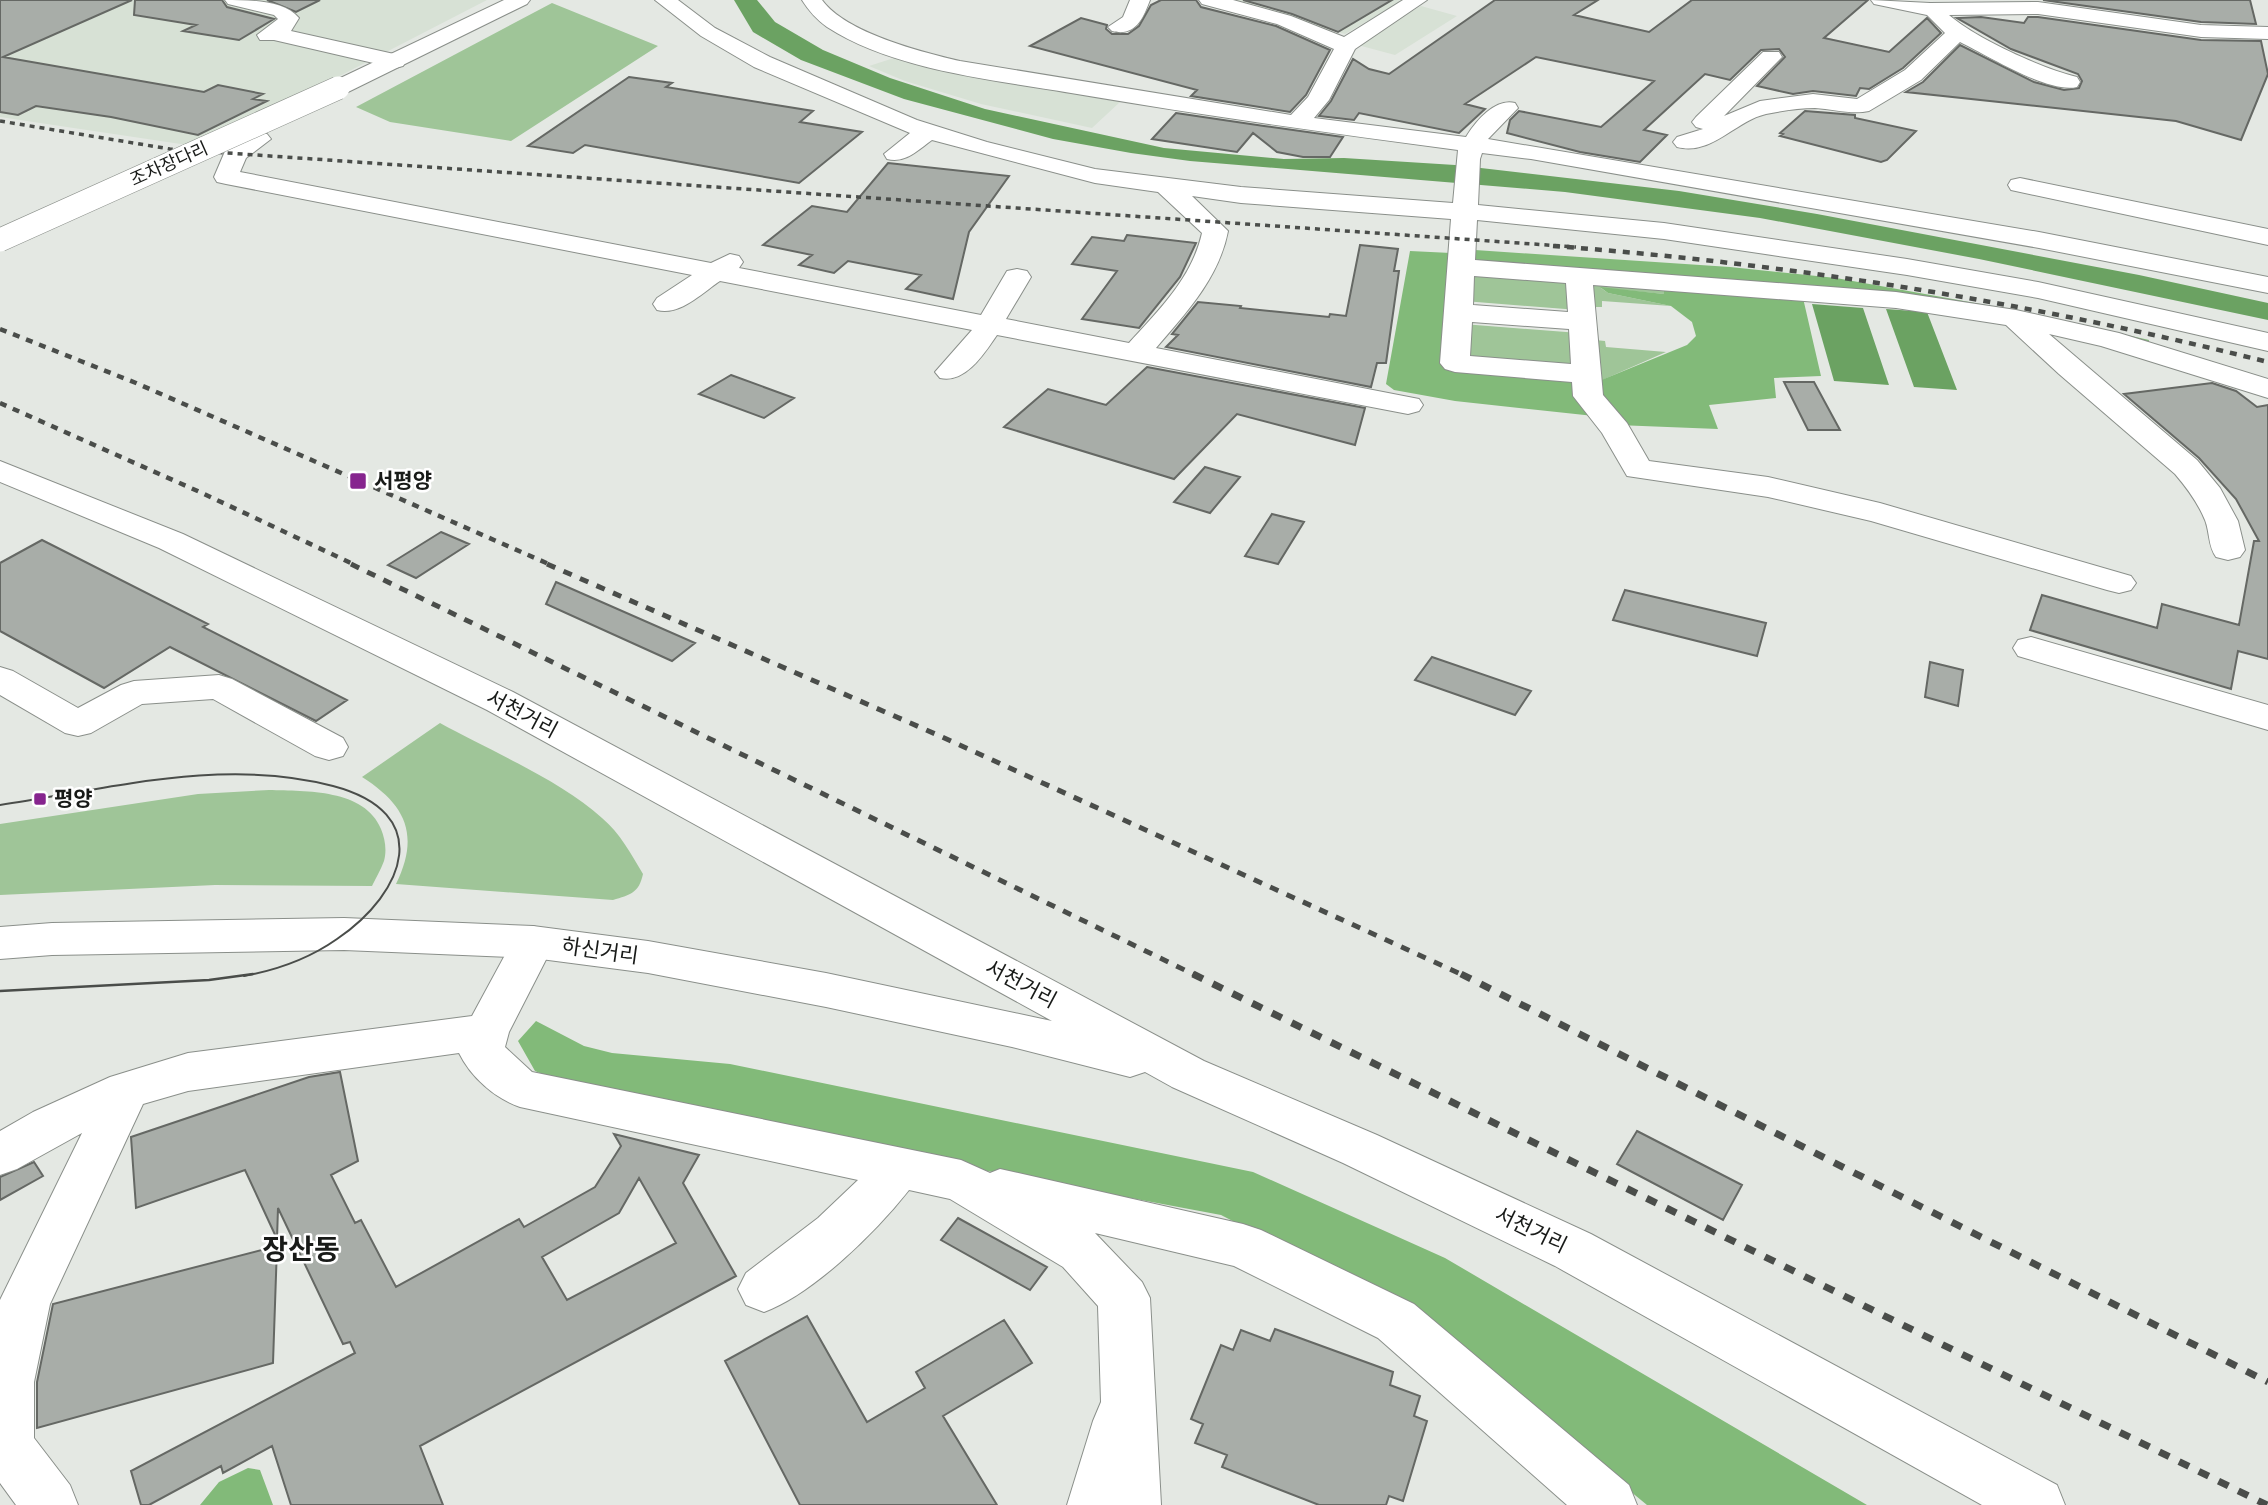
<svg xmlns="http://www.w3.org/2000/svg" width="2268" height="1505" font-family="'Asap Condensed','Noto Sans KR',sans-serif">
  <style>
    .built { fill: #d7e1d5 }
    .green { fill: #9fc598 }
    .forest { fill: #82ba79 }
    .water { fill: #6ba262 }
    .building { fill: #a8ada8; stroke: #656864; stroke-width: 2; fill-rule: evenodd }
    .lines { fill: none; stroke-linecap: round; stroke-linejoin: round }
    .minor-casing { stroke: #8a8f8a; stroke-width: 2 }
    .major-casing { stroke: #8a8f8a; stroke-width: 2 }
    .minor { fill: #fff; fill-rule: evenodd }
    .major { fill: #fff; fill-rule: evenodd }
    .tram-far1 { stroke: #4a4d4a; stroke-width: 2 }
    .tram { stroke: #4a4d4a; stroke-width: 2.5 }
    .rail-far3 { stroke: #4a4d4a; stroke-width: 3.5; stroke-dasharray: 5 5; stroke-linecap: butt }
    .rail-far2 { stroke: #4a4d4a; stroke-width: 4.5; stroke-dasharray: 7 7; stroke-linecap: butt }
    .rail-far1 { stroke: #4a4d4a; stroke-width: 5; stroke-dasharray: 9 9; stroke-linecap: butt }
    .rail { stroke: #4a4d4a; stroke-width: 7; stroke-dasharray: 11 11; stroke-linecap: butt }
    .major-bridge-casing { stroke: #8a8f8a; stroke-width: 24; stroke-linecap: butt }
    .major-bridge { stroke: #fff; stroke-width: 23 }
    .poi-dot { fill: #86248e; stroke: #fff; stroke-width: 2.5 }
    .labels { text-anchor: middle; stroke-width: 5; stroke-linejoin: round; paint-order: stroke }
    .far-street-label { font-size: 18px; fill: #181a18; stroke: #fff }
    .poi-label { font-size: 21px; font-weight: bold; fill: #181a18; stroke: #fff; text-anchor: start }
    .street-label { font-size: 21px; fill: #181a18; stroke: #fff }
    .near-quarter-label { font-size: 28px; font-weight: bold; fill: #181a18; stroke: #fff }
  </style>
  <rect width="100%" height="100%" fill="#e4e8e3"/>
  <path class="built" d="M 0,0 L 487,0 L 266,114 L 194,146 L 0,117 Z
    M 1218,0 L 1397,0 L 1402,1 L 1345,34 Z
    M 1421,6 L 1457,16 L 1395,55 L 1354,44 Z
    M 897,57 L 938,70 L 1120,102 L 1092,128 L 981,104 L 905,81 L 869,66 Z"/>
  <path class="green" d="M 552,3 L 658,46 L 511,141 L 390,122 L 356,107 Z
    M 1466,271 L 1577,280 L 1578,310 L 1464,301 Z
    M 1587,281 L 1664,287 L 1664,294 L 1601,288 L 1608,293 L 1671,306 L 1602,301 L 1602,307 L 1594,307 Z
    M 1463,324 L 1579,333 L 1580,367 L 1460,357 Z
    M 1595,340 L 1605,341 L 1606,347 L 1666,352 L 1600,381 Z
    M 440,723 C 491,751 560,780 602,818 C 620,833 631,854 643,874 C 639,893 630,895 613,900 L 396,884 C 420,835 406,805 362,777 Z
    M 269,790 C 306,791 365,789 381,829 C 385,839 387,850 384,861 C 381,869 376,878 372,886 L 215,885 L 0,895 L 0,824 L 198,794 Z"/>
  <path class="forest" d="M 1475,250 L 1730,267 L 1836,278 L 2025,312 L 2149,340 L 2148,345 L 1980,308 L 1475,264 Z
    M 1410,251 L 1451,253 L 1445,365 L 1580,378 L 1594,416 L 1455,401 L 1394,390 L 1386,384 Z
    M 1600,287 L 1664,294 L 1664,287 L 1803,298 L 1821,376 L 1774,378 L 1776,398 L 1709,405 L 1718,429 L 1617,425 L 1600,398 L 1599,381 L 1687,345 L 1696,336 L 1692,322 L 1671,306 L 1608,293 Z
    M 536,1021 L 584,1046 L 612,1053 L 730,1064 L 1253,1172 L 1445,1258 L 1867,1505 L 1647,1505 L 1419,1317 L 1221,1215 L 599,1098 L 535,1071 L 518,1041 Z
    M 248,1468 L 260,1470 L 273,1505 L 200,1505 L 219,1482 Z"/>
  <path class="water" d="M 734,0 L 757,0 L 775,22 L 823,50 L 890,78 L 985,109 L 1164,148 L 1284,159 L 1344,158 L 1455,165 L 1679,191 L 1817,214 L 2139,275 L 2268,303 L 2268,320 L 1979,259 L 1760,218 L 1565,192 L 1190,161 L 1131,153 L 1053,139 L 904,99 L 801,60 L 753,32 Z
    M 1812,304 L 1863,308 L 1889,385 L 1834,381 Z
    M 1886,309 L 1927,312 L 1957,390 L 1914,387 Z"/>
  <path class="building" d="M 0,0 L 132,0 L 3,57 L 204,92 L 218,85 L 263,94 L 253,99 L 267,101 L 198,135 L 111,117 L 36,106 L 18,115 L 0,112 Z
    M 135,0 L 222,0 L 227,7 L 274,19 L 239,40 L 183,31 L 196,25 L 134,15 Z
    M 267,0 L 320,0 L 296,12 Z
    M 1161,0 L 1196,0 L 1201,7 L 1276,26 L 1330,50 L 1306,95 L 1290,112 L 1191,96 L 1197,90 L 1030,46 L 1081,18 L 1107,25 L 1106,29 L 1112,34 L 1128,34 L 1139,26 L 1151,5 Z
    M 1243,0 L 1392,0 L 1338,32 L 1292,14 Z
    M 1495,0 L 1598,0 L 1574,15 L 1649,32 L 1692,0 L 1868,0 L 1824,38 L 1889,52 L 1927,18 L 1941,33 L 1903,68 L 1869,89 L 1860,88 L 1856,96 L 1813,91 L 1793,94 L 1757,86 L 1785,57 L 1779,49 L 1761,50 L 1730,80 L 1705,74 L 1644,130 L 1667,135 L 1640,162 L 1580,152 L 1507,133 L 1510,120 L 1519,111 L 1601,127 L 1654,81 L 1536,57 L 1465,104 L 1485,109 L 1459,133 L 1359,113 L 1354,120 L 1319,116 L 1331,101 L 1353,59 L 1369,69 L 1389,74 Z
    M 2043,0 L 2250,0 L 2256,24 L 2201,22 Z
    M 1981,17 L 2024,23 L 2028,17 L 2038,17 L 2201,40 L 2261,41 L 2268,74 L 2241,140 L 2176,121 L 1906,92 L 1923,82 L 1960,45 L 2034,82 L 2064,90 L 2079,88 L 2082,81 L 2078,74 L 2011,49 L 1957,18 Z
    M 629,77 L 672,83 L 666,87 L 813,111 L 800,122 L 862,132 L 799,183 L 585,145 L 573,153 L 528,146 Z
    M 1805,111 L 1855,115 L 1855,118 L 1916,131 L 1887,160 L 1881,162 L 1780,136 L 1783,134 L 1780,133 Z
    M 1176,113 L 1264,126 L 1343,137 L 1330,157 L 1303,157 L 1277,152 L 1253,133 L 1237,152 L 1152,139 Z
    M 888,163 L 1009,176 L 969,232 L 953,299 L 906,289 L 921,275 L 848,261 L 834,273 L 799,265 L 812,255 L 763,245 L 812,206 L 847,212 Z
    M 1127,235 L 1196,243 L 1180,277 L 1139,328 L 1082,319 L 1117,271 L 1072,264 L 1092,237 L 1124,241 Z
    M 1360,245 L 1398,249 L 1394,271 L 1399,271 L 1386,363 L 1377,363 L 1371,387 L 1166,347 L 1178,335 L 1172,334 L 1198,302 L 1241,306 L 1240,308 L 1329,317 L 1330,314 L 1346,316 Z
    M 1147,367 L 1365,408 L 1355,445 L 1237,414 L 1174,479 L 1004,427 L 1048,389 L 1106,405 Z
    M 731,375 L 794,398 L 764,418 L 699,394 Z
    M 1784,382 L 1814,382 L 1840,430 L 1808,430 Z
    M 2212,383 L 2236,391 L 2257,407 L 2268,405 L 2268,659 L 2238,651 L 2231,689 L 2030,630 L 2042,595 L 2157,628 L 2162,604 L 2239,625 L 2254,541 L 2259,541 L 2236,499 L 2199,458 L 2124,394 Z
    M 1205,467 L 1240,477 L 1210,513 L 1174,502 Z
    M 1272,514 L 1304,522 L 1278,564 L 1245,556 Z
    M 441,532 L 469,544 L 416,578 L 388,565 Z
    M 42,540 L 208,624 L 203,627 L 347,700 L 316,721 L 170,647 L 104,688 L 0,631 L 0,563 Z
    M 556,582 L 695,643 L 672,661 L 546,604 Z
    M 1625,590 L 1766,623 L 1757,656 L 1613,620 Z
    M 1432,657 L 1531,691 L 1515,715 L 1415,680 Z
    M 1930,662 L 1963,670 L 1958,706 L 1925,697 Z
    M 340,1072 L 358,1161 L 331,1175 L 355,1223 L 361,1220 L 396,1287 L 519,1219 L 524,1227 L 595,1187 L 621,1146 L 614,1134 L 699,1155 L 683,1183 L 736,1276 L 420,1446 L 443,1505 L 291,1505 L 272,1446 L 223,1473 L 221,1466 L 149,1505 L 141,1505 L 131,1471 L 355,1353 L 350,1342 L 343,1344 L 278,1208 L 277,1239 L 245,1170 L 136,1208 L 131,1137 L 309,1077 ZM 639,1178 L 676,1243 L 567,1300 L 542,1257 L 619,1213 Z
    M 1637,1131 L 1742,1185 L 1723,1220 L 1617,1164 Z
    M 34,1162 L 43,1176 L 0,1200 L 0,1177 Z
    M 958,1218 L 1047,1267 L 1030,1290 L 941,1240 Z
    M 277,1246 L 273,1363 L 37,1428 L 37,1382 L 53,1304 Z
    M 807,1316 L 867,1422 L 925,1388 L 916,1372 L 1004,1320 L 1032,1363 L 943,1416 L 997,1505 L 800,1505 L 725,1361 Z
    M 1275,1329 L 1393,1372 L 1390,1385 L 1420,1396 L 1414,1416 L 1427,1421 L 1403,1501 L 1389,1496 L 1386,1505 L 1319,1505 L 1222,1467 L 1227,1455 L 1195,1443 L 1203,1424 L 1191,1419 L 1221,1345 L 1233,1350 L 1241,1330 L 1270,1341 Z"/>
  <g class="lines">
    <defs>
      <path id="minor" d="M 225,0 C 249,0 284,0 299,18 L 291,31 L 403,56 L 406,61 L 403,66 L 395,68 L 274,40 L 260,40 L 257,35 L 278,19 L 274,15 L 228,4 Z
        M 655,0 L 678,0 L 715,28 L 770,57 L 917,120 L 987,142 L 1095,169 L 1241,187 L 1453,203 L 1458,150 C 1329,133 1200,115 1071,93 C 994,80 893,70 827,27 C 816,19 809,11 802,0 L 822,0 C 846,33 921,52 960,61 L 1291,115 L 1308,97 L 1334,49 L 1277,24 L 1202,4 L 1199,0 L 1233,0 L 1291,16 L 1344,37 L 1403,0 L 1427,0 L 1355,49 L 1329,100 L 1314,118 L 1466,137 C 1476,121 1495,98 1515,103 L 1518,108 L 1488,139 L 2039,232 L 2268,277 L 2268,293 L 2039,248 L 1531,159 L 1482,153 L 1480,159 L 1478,205 L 1664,223 L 1907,259 L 2038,282 L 2268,333 L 2268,351 L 2038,298 L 1907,275 L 1664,239 L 1477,220 L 1475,260 L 1896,292 L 2016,310 L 2119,333 L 2268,379 L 2268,398 L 2101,346 L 2049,334 L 2197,460 L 2220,488 L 2238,521 L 2245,550 L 2240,557 L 2228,560 L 2216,557 C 2208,546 2210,533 2205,520 C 2198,503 2187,488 2175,474 L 2059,374 L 2006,325 L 1896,308 L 1593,285 L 1603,395 L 1627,423 L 1649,461 L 1768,477 L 1880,503 L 2131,576 L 2136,583 L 2131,590 L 2119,593 L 2107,590 L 1871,521 L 1768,497 L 1627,476 L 1602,433 L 1573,396 L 1572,382 L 1455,372 L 1445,369 L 1440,363 L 1451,219 L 1241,203 L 1192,196 L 1228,231 C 1219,278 1186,313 1156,348 L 1419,399 L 1423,405 L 1419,411 L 1408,414 L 997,335 C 984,354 965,384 940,378 L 935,372 L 972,330 L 720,281 C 702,293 680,316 657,310 L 653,304 L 657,298 L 692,275 L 226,184 L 217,182 L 214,177 L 226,149 L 259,132 L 267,134 L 271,139 L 246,158 L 240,172 L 711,263 L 730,254 L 739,256 L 743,262 L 739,268 L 981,315 L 1007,271 L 1017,269 L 1027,271 L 1031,277 L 1006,319 L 1129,343 C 1159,310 1192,278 1202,233 L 1158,192 L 1095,183 L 932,140 C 918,150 905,164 887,159 L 884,154 L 910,133 L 754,67 L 701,36 ZM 1474,276 L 1566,283 L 1568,312 L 1473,305 ZM 1472,322 L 1569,329 L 1571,364 L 1470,356 Z
        M 1130,0 L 1150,0 C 1143,19 1135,37 1112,31 L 1108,27 L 1123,17 Z
        M 1871,0 L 1930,3 L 2038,2 L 2201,25 L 2268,27 L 2268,39 L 2201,37 L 2038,14 L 1949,15 C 1977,39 2041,68 2077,77 L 2080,82 L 2077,87 C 2048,94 1987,55 1960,42 L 1921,80 L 1869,111 C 1852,115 1833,109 1815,108 C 1800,108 1781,111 1766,114 C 1735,121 1712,156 1677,147 L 1673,142 L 1677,137 L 1703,129 L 1696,127 L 1692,122 L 1696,117 L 1763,52 L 1779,52 L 1782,57 L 1724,116 L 1760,101 L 1813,94 L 1857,99 L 1905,70 L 1945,33 L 1927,15 L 1874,4 Z
        M 2020,178 L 2268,229 L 2268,245 L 2011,190 L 2008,185 L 2011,180 Z
        M 2031,637 L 2268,705 L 2268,730 L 2018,656 L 2013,648 L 2018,640 Z
        M 0,667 L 13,671 L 78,708 L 121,685 L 134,681 L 219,675 L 232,679 L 343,738 L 348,747 L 343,756 L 329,760 L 315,756 L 213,699 L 142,704 L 91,733 L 78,736 L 65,733 L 0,695 Z
        M 533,926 L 548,931 L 555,942 L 509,1032 L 505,1047 L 532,1072 L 961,1160 L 990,1173 L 1000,1169 L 1243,1224 L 1261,1230 L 1414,1304 L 1629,1485 L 1637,1505 L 1567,1505 L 1378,1338 L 1234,1266 L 1095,1233 L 1142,1282 L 1150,1298 L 1161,1505 L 1067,1505 L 1093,1421 L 1101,1402 L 1098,1306 L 1063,1267 L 950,1199 L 909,1190 C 876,1232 813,1294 764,1312 L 746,1305 L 738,1289 L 746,1273 L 818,1218 L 858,1180 L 520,1107 C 494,1098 471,1077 459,1053 L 188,1091 L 143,1104 L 50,1304 L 34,1382 L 34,1438 L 70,1485 L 78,1505 L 16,1505 L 0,1483 L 0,1300 L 82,1133 L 17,1169 L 0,1175 L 0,1131 L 33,1112 L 110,1077 L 188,1053 L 472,1016 L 518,931 Z"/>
      <path id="major" d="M 504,0 L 530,0 L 527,4 L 346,93 L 330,93 L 327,88 L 330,83 Z
        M 0,461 L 183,534 L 513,692 L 1204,1061 L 1377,1135 L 1591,1234 L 2057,1485 L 2065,1505 L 1982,1505 L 1555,1266 L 1343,1163 L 1172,1087 L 1145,1072 L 1130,1077 L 1012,1047 L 826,1007 L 648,973 L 533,958 L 344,950 L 52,955 L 0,959 L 0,927 L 52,923 L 344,918 L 533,926 L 648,941 L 826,973 L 1052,1021 L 487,710 L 159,548 L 0,482 Z"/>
    </defs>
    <use href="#minor" class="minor-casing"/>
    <use href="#major" class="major-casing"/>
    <use href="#minor" class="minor"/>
    <use href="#major" class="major"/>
    <path class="tram-far1" d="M 0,805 C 108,789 224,757 333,786 C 435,813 406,892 337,939 C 310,958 277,970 244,976"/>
    <path class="tram" d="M 0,991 L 209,980 L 253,974"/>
    <path class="rail-far3" d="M 0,121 L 170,149 L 1576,247"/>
    <path class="rail-far2" d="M 1553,246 C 1795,264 2032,303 2268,362
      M 0,329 L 136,383 L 551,565
      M 0,403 L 202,493 L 355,565"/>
    <path class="rail-far1" d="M 351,564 L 1197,976
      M 547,564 L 940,736 L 1465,976"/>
    <path class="rail" d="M 1193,974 L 2267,1505
      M 1461,974 L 2268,1382"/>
    <defs>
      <path id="major-bridge" d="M 0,240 L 338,88"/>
    </defs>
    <use href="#major-bridge" class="major-bridge-casing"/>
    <use href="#major-bridge" class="major-bridge"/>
  </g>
  <g class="poi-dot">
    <rect x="349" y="472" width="18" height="18" rx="3.5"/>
    <rect x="33" y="792" width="14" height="14" rx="3.5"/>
  </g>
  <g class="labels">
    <g class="far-street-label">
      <text transform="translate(169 164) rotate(-24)" y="6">조차장다리</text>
    </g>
    <g class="poi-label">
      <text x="374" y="488">서평양</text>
      <text x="54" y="806">평양</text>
    </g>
    <g class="street-label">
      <text transform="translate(522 714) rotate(28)" y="7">서천거리</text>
      <text transform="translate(600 951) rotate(8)" y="7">하신거리</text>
      <text transform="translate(1021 984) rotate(28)" y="7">서천거리</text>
      <text transform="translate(1531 1230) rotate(26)" y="7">서천거리</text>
    </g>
    <g class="near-quarter-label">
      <text x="301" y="1259">장산동</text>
    </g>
  </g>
</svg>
